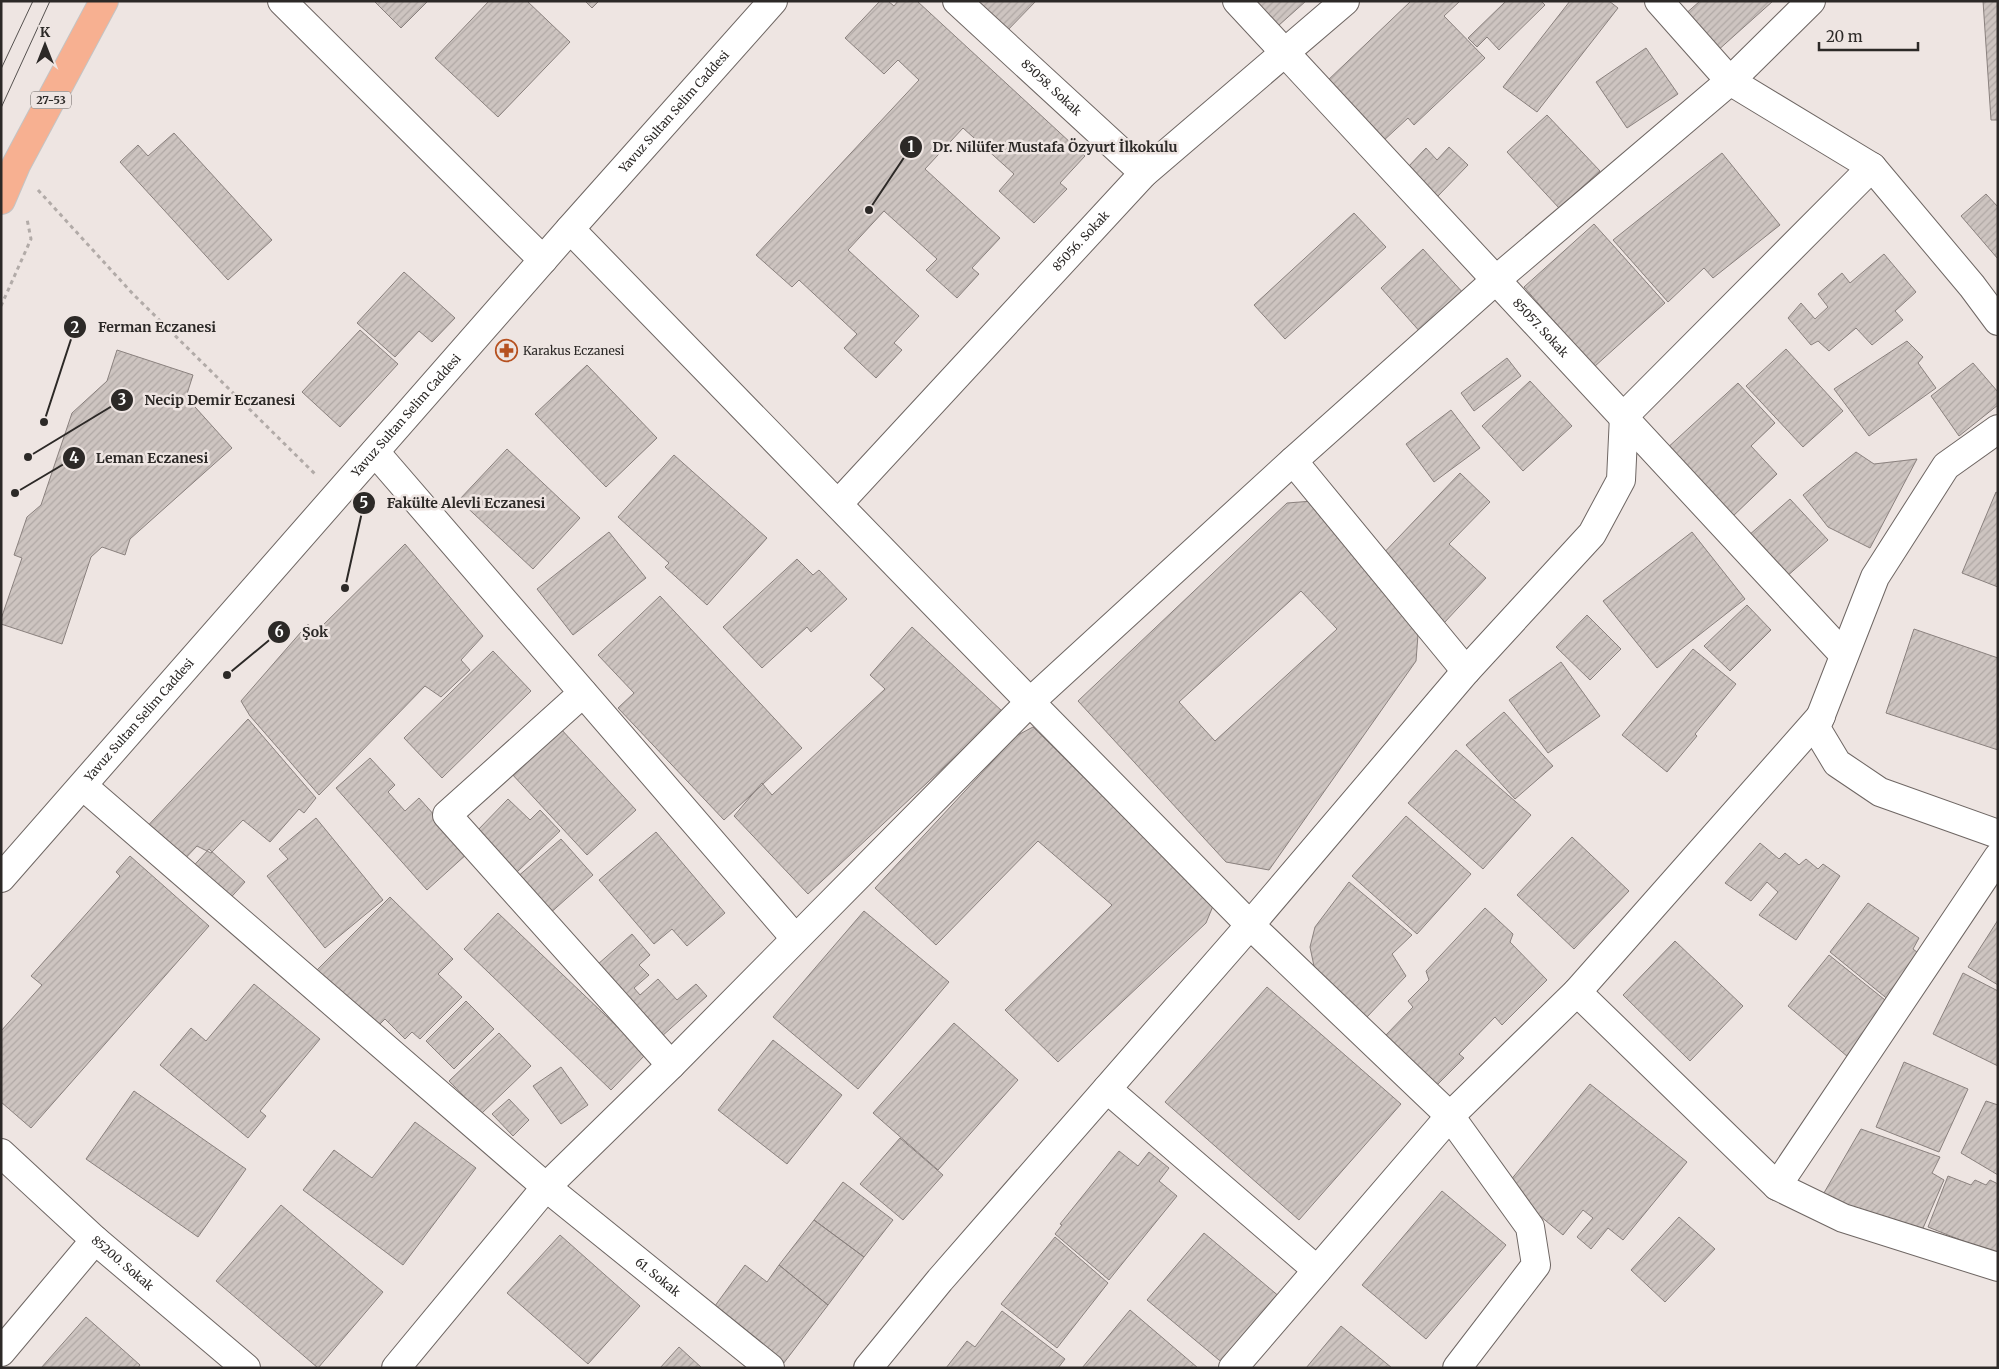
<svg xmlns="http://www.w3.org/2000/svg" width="1999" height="1369" font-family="Merriweather,serif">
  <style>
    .building { fill: url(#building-hatch); stroke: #8a817e; fill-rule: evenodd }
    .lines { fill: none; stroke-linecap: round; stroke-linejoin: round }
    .street-casing { stroke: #6e6663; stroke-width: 30 }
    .secondary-casing { stroke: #6e6663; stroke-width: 30 }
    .primary-casing { stroke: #c4c3c3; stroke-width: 30 }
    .path { stroke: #b2aba8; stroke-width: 3; stroke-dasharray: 4 4; stroke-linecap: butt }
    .street { stroke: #fff; stroke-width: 28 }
    .secondary { stroke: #fff; stroke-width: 28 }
    .primary { stroke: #f7b091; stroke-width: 28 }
    .tram { stroke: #55514f; stroke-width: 1 }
    .labels { text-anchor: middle; stroke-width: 5; stroke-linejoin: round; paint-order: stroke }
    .shield { fill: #eee5e2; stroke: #66615f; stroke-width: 1 }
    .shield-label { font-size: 11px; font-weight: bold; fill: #2c2927 }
    .street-label { font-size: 12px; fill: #2c2927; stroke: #eee5e2 }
    .poi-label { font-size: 12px; fill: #2c2927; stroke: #eee5e2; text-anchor: start }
    .leader { fill: none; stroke: #2c2927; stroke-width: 2 }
    .callout-dot { fill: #2c2927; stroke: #eee5e2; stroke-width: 2 }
    .mark-label { font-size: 15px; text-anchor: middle; font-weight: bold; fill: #fff }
    .callout-label { font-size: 14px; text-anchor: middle; font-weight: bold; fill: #2c2927; stroke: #eee5e2; stroke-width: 5; stroke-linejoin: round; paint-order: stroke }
  </style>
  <defs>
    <pattern id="building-hatch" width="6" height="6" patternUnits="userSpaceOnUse" patternTransform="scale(1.25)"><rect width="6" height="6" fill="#cdc4c0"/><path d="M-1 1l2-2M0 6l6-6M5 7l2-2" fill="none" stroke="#b0a8a5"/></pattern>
  </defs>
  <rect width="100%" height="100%" fill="#eee5e2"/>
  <path class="building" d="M 374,1 L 428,1 L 401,28 Z
    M 489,1 L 527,1 L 570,42 L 498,117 L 435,58 Z
    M 585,1 L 599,1 L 592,8 Z
    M 880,1 L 888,1 L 894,6 L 898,1 L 917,1 L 1085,156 L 1060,183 L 1067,189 L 1034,223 L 999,191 L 1014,174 L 963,128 L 925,169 L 1000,238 L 972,268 L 979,274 L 957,298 L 926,270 L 937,259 L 884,211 L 848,250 L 919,316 L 894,343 L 902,350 L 876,378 L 844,348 L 857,334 L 799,280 L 792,287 L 756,255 L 919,80 L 898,60 L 884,74 L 845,38 Z
    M 970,1 L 1036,1 L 1003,35 Z
    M 1256,1 L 1306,1 L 1278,26 Z
    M 1411,1 L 1460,1 L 1444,16 L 1485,58 L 1414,125 L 1408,118 L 1382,142 L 1325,83 Z
    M 1506,1 L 1541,1 L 1545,5 L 1499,50 L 1487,37 L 1477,47 L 1468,38 Z
    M 1570,1 L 1609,1 L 1618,8 L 1537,112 L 1503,87 Z
    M 1700,1 L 1773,1 L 1716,52 L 1683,16 Z
    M 1983,1 L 1998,1 L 1998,120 L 1991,120 Z
    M 1646,48 L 1678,94 L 1627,128 L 1596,82 Z
    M 1547,115 L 1600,171 L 1559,208 L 1507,152 Z
    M 174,133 L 272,240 L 228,280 L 120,162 L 138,145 L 148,156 Z
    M 1449,147 L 1468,165 L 1437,197 L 1407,168 L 1426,148 L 1437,160 Z
    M 1722,153 L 1780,225 L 1713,278 L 1704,268 L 1668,302 L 1613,240 Z
    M 1986,194 L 1998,207 L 1998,259 L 1961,216 Z
    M 1354,213 L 1386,247 L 1285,339 L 1254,305 Z
    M 1594,224 L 1665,303 L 1594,367 L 1524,287 Z
    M 1423,249 L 1465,295 L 1422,334 L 1381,288 Z
    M 1884,254 L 1916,292 L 1895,311 L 1903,320 L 1872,345 L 1856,328 L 1829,351 L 1818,341 L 1811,345 L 1788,318 L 1801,303 L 1815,319 L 1828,307 L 1818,294 L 1842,273 L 1850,283 Z
    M 404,272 L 455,318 L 432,342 L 419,331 L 395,357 L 357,323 Z
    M 360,330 L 398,364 L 340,427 L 302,392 Z
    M 1907,341 L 1923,357 L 1918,363 L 1936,388 L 1869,436 L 1834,389 Z
    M 1786,349 L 1843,411 L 1803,447 L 1746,386 Z
    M 117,350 L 193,375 L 186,397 L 232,448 L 130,539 L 125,555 L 102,547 L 91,557 L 62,644 L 1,624 L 1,619 L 22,558 L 14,555 L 27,517 L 41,505 L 72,413 L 107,381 Z
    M 1507,358 L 1521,376 L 1474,411 L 1461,393 Z
    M 1973,363 L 1998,392 L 1998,405 L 1959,436 L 1931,396 Z
    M 587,365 L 657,438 L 606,487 L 535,414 Z
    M 1530,381 L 1572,426 L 1523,471 L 1482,426 Z
    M 1738,383 L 1775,423 L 1751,446 L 1777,474 L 1730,519 L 1665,450 Z
    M 1451,410 L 1480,448 L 1434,482 L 1406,444 Z
    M 507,449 L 580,518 L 533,569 L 459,500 Z
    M 1856,452 L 1874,464 L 1917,459 L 1870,548 L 1828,527 L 1803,495 Z
    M 674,455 L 767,538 L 707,605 L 665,567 L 669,563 L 618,517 Z
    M 1460,473 L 1490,502 L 1449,544 L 1486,578 L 1444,623 L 1377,560 Z
    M 1996,492 L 1998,493 L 1998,587 L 1962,573 Z
    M 1790,499 L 1828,540 L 1785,578 L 1748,536 Z
    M 1313,501 L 1419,621 L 1416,661 L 1269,870 L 1226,862 L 1078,701 L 1287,503 ZM 1301,591 L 1337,629 L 1215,741 L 1179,702 Z
    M 609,532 L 646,578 L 573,635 L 537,589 Z
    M 1692,532 L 1745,599 L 1657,668 L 1603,601 Z
    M 405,544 L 483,636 L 461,660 L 470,670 L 441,697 L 425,686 L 319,795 L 250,716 L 241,701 L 308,624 L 313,635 Z
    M 797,559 L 813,575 L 819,570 L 847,599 L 811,632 L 807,627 L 762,668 L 723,627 Z
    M 660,596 L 802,748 L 724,820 L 618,708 L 634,693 L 598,655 Z
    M 1747,605 L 1771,630 L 1730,671 L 1704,646 Z
    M 1587,615 L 1621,649 L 1590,680 L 1556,647 Z
    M 912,627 L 1003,712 L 808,894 L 734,816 L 762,783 L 772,795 L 885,689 L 870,675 Z
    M 1914,629 L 1998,658 L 1998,750 L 1886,713 Z
    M 1693,649 L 1736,684 L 1695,734 L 1697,736 L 1667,772 L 1622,735 Z
    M 493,651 L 531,691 L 442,778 L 404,738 Z
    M 1561,662 L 1600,716 L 1548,753 L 1509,700 Z
    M 1504,712 L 1553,766 L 1515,799 L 1466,745 Z
    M 248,719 L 316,798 L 304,813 L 299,809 L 270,842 L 243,820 L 211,853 L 197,846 L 178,866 L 141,833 Z
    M 1033,727 L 1213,906 L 1206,923 L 1058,1062 L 1005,1010 L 1112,905 L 1038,841 L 936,945 L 875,888 L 1016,736 Z
    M 560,728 L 636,810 L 587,855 L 511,773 Z
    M 1456,750 L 1531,815 L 1483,869 L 1408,803 Z
    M 370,758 L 395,785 L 388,792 L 405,811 L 419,798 L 468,853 L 427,890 L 336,788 Z
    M 508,799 L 530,820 L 540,810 L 560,831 L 517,872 L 476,832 Z
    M 1406,816 L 1471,874 L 1417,934 L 1352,876 Z
    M 316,818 L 383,900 L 325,948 L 267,876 L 288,859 L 279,849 Z
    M 656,832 L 725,913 L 687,946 L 672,929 L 654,944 L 599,880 Z
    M 1572,837 L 1629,891 L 1574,949 L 1517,895 Z
    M 561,839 L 593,875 L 548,915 L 516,878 Z
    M 1760,843 L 1779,859 L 1785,853 L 1799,865 L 1806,859 L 1818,869 L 1823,864 L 1840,876 L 1796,940 L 1759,915 L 1778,892 L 1767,882 L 1751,901 L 1725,883 Z
    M 209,849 L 245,882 L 224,905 L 188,872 Z
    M 130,856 L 209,926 L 31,1128 L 1,1102 L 1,1031 L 42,985 L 31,976 L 120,876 L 116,872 Z
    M 1349,882 L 1412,935 L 1392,954 L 1406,976 L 1366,1018 L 1315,971 L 1310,947 L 1315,927 Z
    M 390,897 L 453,959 L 438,974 L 462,997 L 420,1039 L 412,1032 L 405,1039 L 385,1019 L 370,1034 L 311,976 Z
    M 1868,903 L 1919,938 L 1913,949 L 1922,956 L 1890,1001 L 1830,952 Z
    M 1485,908 L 1513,934 L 1510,942 L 1547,980 L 1502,1025 L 1495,1017 L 1459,1054 L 1464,1058 L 1436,1086 L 1385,1036 L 1413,1007 L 1408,1001 L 1429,980 L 1426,971 Z
    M 864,911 L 949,982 L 858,1089 L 773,1017 Z
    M 498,913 L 646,1054 L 611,1090 L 464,949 Z
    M 1998,920 L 1998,985 L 1968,967 Z
    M 632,934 L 650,955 L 639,965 L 649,975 L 634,988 L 640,995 L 658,979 L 677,1000 L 696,984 L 707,996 L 661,1037 L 597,965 Z
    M 1675,941 L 1743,1006 L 1690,1061 L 1623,995 Z
    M 1829,955 L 1890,1004 L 1848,1057 L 1788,1006 Z
    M 1963,973 L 1998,991 L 1998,1066 L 1933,1034 Z
    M 254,984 L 320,1039 L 260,1111 L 266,1116 L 248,1138 L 160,1065 L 191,1028 L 206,1041 Z
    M 1267,987 L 1401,1104 L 1299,1220 L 1165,1102 Z
    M 466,1001 L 494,1029 L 454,1069 L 426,1041 Z
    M 954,1023 L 1018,1080 L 938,1170 L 873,1113 Z
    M 499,1033 L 531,1066 L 481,1114 L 449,1081 Z
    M 773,1040 L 842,1095 L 787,1164 L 718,1110 Z
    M 1904,1062 L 1968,1089 L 1939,1152 L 1876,1127 Z
    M 561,1067 L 588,1105 L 561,1124 L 533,1086 Z
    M 1590,1084 L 1687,1162 L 1623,1240 L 1608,1228 L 1591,1249 L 1577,1237 L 1593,1218 L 1583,1210 L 1563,1235 L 1505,1187 Z
    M 134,1091 L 246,1169 L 198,1237 L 86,1159 Z
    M 509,1099 L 529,1120 L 513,1136 L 492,1114 Z
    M 1986,1101 L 1998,1105 L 1998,1175 L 1961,1153 Z
    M 415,1122 L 476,1168 L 403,1265 L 303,1190 L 334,1150 L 372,1178 Z
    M 1861,1129 L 1940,1157 L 1932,1173 L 1944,1180 L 1920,1235 L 1821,1198 Z
    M 900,1138 L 943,1175 L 903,1220 L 860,1184 Z
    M 1119,1151 L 1138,1166 L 1149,1152 L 1169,1168 L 1159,1181 L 1177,1196 L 1109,1280 L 1055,1234 L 1062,1225 L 1060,1224 Z
    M 1948,1176 L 1971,1185 L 1975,1180 L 1986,1185 L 1990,1180 L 1998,1184 L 1998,1255 L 1928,1227 Z
    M 843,1182 L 893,1220 L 864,1257 L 814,1220 Z
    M 1442,1191 L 1506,1245 L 1426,1339 L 1362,1285 Z
    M 281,1205 L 383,1292 L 318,1368 L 216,1281 Z
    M 1679,1217 L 1715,1249 L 1665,1302 L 1631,1270 Z
    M 814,1220 L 864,1257 L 828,1305 L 779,1265 Z
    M 1204,1233 L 1281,1298 L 1225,1365 L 1147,1300 Z
    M 560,1235 L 640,1306 L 588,1364 L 507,1293 Z
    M 1055,1237 L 1108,1283 L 1057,1348 L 1001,1304 Z
    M 745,1265 L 767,1282 L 779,1265 L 828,1305 L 780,1368 L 709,1314 Z
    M 1130,1310 L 1198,1368 L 1082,1368 Z
    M 1002,1311 L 1065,1359 L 1058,1368 L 946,1368 L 967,1341 L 975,1347 Z
    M 86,1317 L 140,1365 L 138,1368 L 41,1368 Z
    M 1341,1326 L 1392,1368 L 1306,1368 Z
    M 679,1347 L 702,1368 L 660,1368 Z"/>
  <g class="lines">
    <defs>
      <g id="street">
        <path d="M 282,1 L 543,260"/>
        <path id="s1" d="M 957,1 L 1144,173"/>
        <path id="s2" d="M 1237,1 L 1844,655"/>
        <path d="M 1659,1 L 1730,81 L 1872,167 L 1972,286 L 1998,321"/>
        <path d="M 570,229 L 1030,702 L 1250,925 L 1450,1116 L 1530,1227 L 1536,1265 L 1457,1368"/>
        <path d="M 1998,429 L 1946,466 L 1875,577 L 1816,728 L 1837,763 L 1880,792 L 1998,834"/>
        <path d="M 375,452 L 795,938"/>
        <path d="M 1293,461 L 1466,671"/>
        <path id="s3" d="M 838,504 L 1144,173 L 1345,1"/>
        <path d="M 583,693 L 447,815 L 671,1065"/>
        <path id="s4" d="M 83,786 L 546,1187 L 770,1368"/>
        <path d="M 1577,992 L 1777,1186 L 1843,1218 L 1998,1267"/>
        <path d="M 1107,1089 L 1317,1270"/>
        <path id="s5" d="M 1,1153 L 95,1240 L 246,1368"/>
        <path d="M 1777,1186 L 1998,857"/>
        <path d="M 1,1352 L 95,1240"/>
        <path d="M 396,1368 L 546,1187 L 671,1065 L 1030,702 L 1293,461 L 1497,279 L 1730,81 L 1811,1"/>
        <path d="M 868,1368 L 940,1280 L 1250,925 L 1466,671 L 1592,534 L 1621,480 L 1624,416 L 1872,167"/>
        <path d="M 1233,1368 L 1450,1116 L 1577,992 L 1821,716"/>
      </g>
      <g id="secondary">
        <path id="s6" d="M 1,878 L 570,229 L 773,1"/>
      </g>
      <path id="primary" d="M 1,200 L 16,165 L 104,1"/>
    </defs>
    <use href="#street" class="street-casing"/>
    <use href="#secondary" class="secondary-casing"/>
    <use href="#primary" class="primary-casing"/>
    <path class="path" d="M 38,190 L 133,294 L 315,474
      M 1,306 L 31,239 L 27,219"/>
    <use href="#street" class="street"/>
    <use href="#secondary" class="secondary"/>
    <use href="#primary" class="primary"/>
    <path class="tram" d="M 1,69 L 33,1
      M 1,108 L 50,1"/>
  </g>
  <defs>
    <symbol id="pharmacy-ring" viewBox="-11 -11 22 22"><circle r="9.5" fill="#eee5e2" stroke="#b65120" stroke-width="1.5"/><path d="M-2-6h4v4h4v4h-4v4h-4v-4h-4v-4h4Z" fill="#b65120"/></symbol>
  </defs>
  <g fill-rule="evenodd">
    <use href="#pharmacy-ring" x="494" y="338" width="25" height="25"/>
  </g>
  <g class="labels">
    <rect class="shield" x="31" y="91.5" width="40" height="17" rx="4"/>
    <g class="shield-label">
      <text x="51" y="104">27-53</text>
    </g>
    <g class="street-label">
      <text dy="4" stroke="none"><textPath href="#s1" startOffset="128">85058. Sokak</textPath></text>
      <text dy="4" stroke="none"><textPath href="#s6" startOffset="1020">Yavuz Sultan Selim Caddesi</textPath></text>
      <text dy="4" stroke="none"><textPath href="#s3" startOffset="358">85056. Sokak</textPath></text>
      <text dy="4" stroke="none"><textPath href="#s2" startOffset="446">85057. Sokak</textPath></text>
      <text dy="4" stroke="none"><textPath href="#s6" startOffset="615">Yavuz Sultan Selim Caddesi</textPath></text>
      <text dy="4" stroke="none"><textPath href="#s6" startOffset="210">Yavuz Sultan Selim Caddesi</textPath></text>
      <text dy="4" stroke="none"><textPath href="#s5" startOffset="164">85200. Sokak</textPath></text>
      <text dy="4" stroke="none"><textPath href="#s4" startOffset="756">61. Sokak</textPath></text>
    </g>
    <g class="poi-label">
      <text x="523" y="355">Karakus Eczanesi</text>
    </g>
  </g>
  <path class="leader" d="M869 210L911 147M44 422L75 327M28 457L122 400M15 493L74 458M345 588L364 503M227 675L279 632"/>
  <g class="callout-dot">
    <circle cx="869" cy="210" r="5"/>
    <circle cx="44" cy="422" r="5"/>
    <circle cx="28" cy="457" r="5"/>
    <circle cx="15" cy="493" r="5"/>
    <circle cx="345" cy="588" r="5"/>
    <circle cx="227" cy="675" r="5"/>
    <circle cx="911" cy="147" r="12"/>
    <circle cx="75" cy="327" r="12"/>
    <circle cx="122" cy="400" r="12"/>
    <circle cx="74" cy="458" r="12"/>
    <circle cx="364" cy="503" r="12"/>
    <circle cx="279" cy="632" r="12"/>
  </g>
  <g class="mark-label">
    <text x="911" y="152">1</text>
    <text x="75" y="333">2</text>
    <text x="122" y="405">3</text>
    <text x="74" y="463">4</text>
    <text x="364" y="508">5</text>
    <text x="279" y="637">6</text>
  </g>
  <g class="callout-label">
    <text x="1055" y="152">Dr. Nilüfer Mustafa Özyurt İlkokulu</text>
    <text x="157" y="332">Ferman Eczanesi</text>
    <text x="220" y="405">Necip Demir Eczanesi</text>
    <text x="152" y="463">Leman Eczanesi</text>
    <text x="466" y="508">Fakülte Alevli Eczanesi</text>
    <text x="315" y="637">Şok</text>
  </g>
  <rect width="1999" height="1369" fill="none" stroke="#2c2927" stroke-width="5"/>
  <g transform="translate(45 45)" stroke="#eee5e2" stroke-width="4" paint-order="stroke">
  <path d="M0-4L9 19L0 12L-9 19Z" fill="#2c2927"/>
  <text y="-8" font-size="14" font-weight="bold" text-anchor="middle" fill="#2c2927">K</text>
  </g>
  <path d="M1819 42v8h99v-8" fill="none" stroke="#2c2927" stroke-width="2.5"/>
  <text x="1826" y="42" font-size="15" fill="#2c2927" stroke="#eee5e2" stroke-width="4" paint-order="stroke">20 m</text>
</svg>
